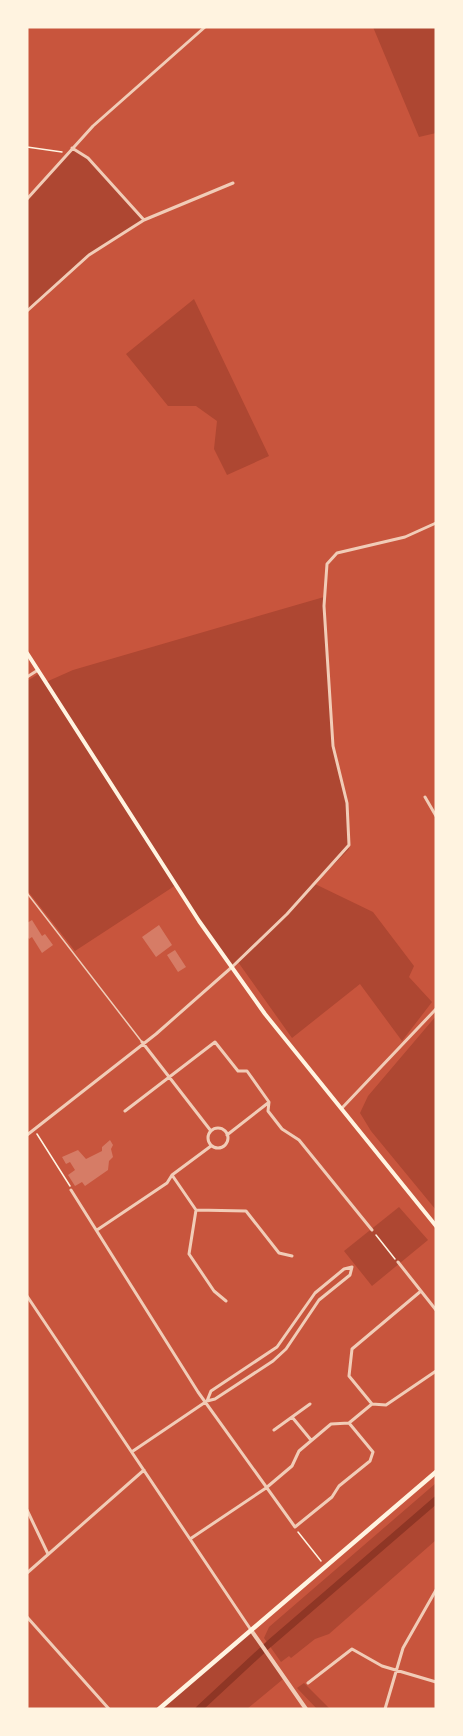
<svg xmlns="http://www.w3.org/2000/svg" width="463" height="1736" font-family="Montserrat,sans-serif">
  <style>
    .green { fill: #ae4732 }
    .lines { fill: none; stroke-linecap: round; stroke-linejoin: round }
    .canal { stroke: #8f3625; stroke-width: 7 }
    .building { fill: #d67c66 }
    .path { stroke: #fff3e0; stroke-width: 1.5 }
    .service { stroke: #f1ccb7; stroke-width: 1.5 }
    .minor { stroke: #f1ccb7; stroke-width: 3 }
    .tertiary { stroke: #f1ccb7; stroke-width: 4 }
    .secondary { stroke: #fff3e0; stroke-width: 4 }
    .primary { stroke: #fff3e0; stroke-width: 4.5 }
  </style>
  <rect width="100%" height="100%" fill="#c8553d"/>
  <path class="green" d="M 373,27 L 436,27 L 436,133 L 419,137 Z
    M 72,148 L 88,158 L 144,220 L 89,255 L 27,311 L 27,199 Z
    M 194,299 L 269,456 L 227,475 L 214,449 L 217,421 L 196,406 L 168,406 L 126,354 Z
    M 324,597 L 333,749 L 347,803 L 349,849 L 315,884 L 373,912 L 414,966 L 409,977 L 432,1002 L 402,1041 L 360,984 L 292,1038 L 238,962 L 232,967 L 176,885 L 75,951 L 27,890 L 27,681 L 40,673 L 46,682 L 73,670 Z
    M 436,1016 L 436,1210 L 371,1131 L 360,1113 L 368,1096 Z
    M 399,1207 L 428,1240 L 372,1286 L 344,1251 Z
    M 436,1483 L 436,1540 L 329,1634 L 315,1639 L 291,1658 L 289,1656 L 281,1662 L 264,1638 L 269,1627 Z
    M 251,1630 L 283,1679 L 282,1680 L 247,1709 L 159,1709 Z
    M 304,1683 L 330,1709 L 317,1709 L 297,1688 Z"/>
  <g class="lines">
    <path class="canal" d="M 199,1709 L 269,1644 L 436,1500"/>
  </g>
  <path class="building" d="M 32,920 L 42,936 L 45,934 L 53,945 L 42,953 L 32,937 L 29,939 L 27,936 L 27,923 Z
    M 159,925 L 172,945 L 156,957 L 142,937 Z
    M 175,950 L 186,967 L 178,972 L 167,955 Z
    M 110,1140 L 113,1145 L 111,1149 L 113,1157 L 109,1161 L 108,1170 L 85,1186 L 82,1182 L 75,1186 L 68,1175 L 75,1170 L 70,1162 L 66,1164 L 62,1157 L 78,1150 L 86,1159 L 102,1151 L 102,1147 Z"/>
  <g class="lines">
    <path class="path" d="M 27,147 L 62,152
      M 37,1134 L 70,1186
      M 376,1235 L 395,1259
      M 298,1532 L 321,1561"/>
    <path class="service" d="M 27,893 L 142,1042"/>
    <path class="minor" d="M 72,148 L 88,158 L 144,220
      M 27,199 L 93,126 L 205,27
      M 27,311 L 89,255 L 144,220 L 233,183
      M 27,677 L 38,670
      M 425,797 L 436,816
      M 142,1042 L 211,1131
      M 342,1108 L 436,1009
      M 125,1111 L 215,1042 L 238,1071 L 247,1071 L 269,1102 L 268,1111 L 282,1129 L 299,1140 L 372,1230
      M208 1138a10 10 0 1 1 20 0a10 10 0 1 1-20 0Z
      M 27,1135 L 156,1034 L 232,967 L 287,914 L 349,845 L 347,803 L 333,746 L 324,606 L 327,564 L 337,553 L 405,537 L 436,523
      M 227,1135 L 268,1103
      M 172,1175 L 196,1210 L 246,1211 L 279,1253 L 292,1256
      M 71,1190 L 198,1392 L 295,1527 L 332,1497 L 339,1486 L 370,1461 L 373,1452 L 349,1423
      M 196,1210 L 189,1254 L 214,1291 L 226,1301
      M 97,1230 L 167,1183 L 172,1175 L 211,1146
      M 398,1262 L 436,1310
      M 27,1296 L 251,1630
      M 372,1404 L 349,1376 L 352,1349 L 421,1291
      M 292,1417 L 311,1440
      M 274,1430 L 310,1404
      M 133,1451 L 207,1401 L 215,1399 L 273,1361 L 286,1349 L 319,1300 L 350,1275 L 352,1267 L 344,1269 L 315,1293 L 277,1347 L 211,1391 L 207,1401
      M 27,1510 L 48,1554
      M 190,1539 L 266,1488 L 292,1466 L 299,1451 L 331,1424 L 349,1423 L 372,1404 L 386,1405 L 436,1371
      M 27,1573 L 144,1470
      M 27,1617 L 109,1709
      M 308,1683 L 352,1649 L 382,1666 L 436,1682
      M 385,1709 L 403,1648 L 436,1590"/>
    <path class="tertiary" d="M 251,1630 L 306,1709"/>
    <path class="secondary" d="M 27,653 L 199,921 L 265,1014 L 436,1226"/>
    <path class="primary" d="M 159,1709 L 436,1472"/>
  </g>
  <rect width="463" height="1736" fill="none" stroke="#fff3e0" stroke-width="57"/>
</svg>
